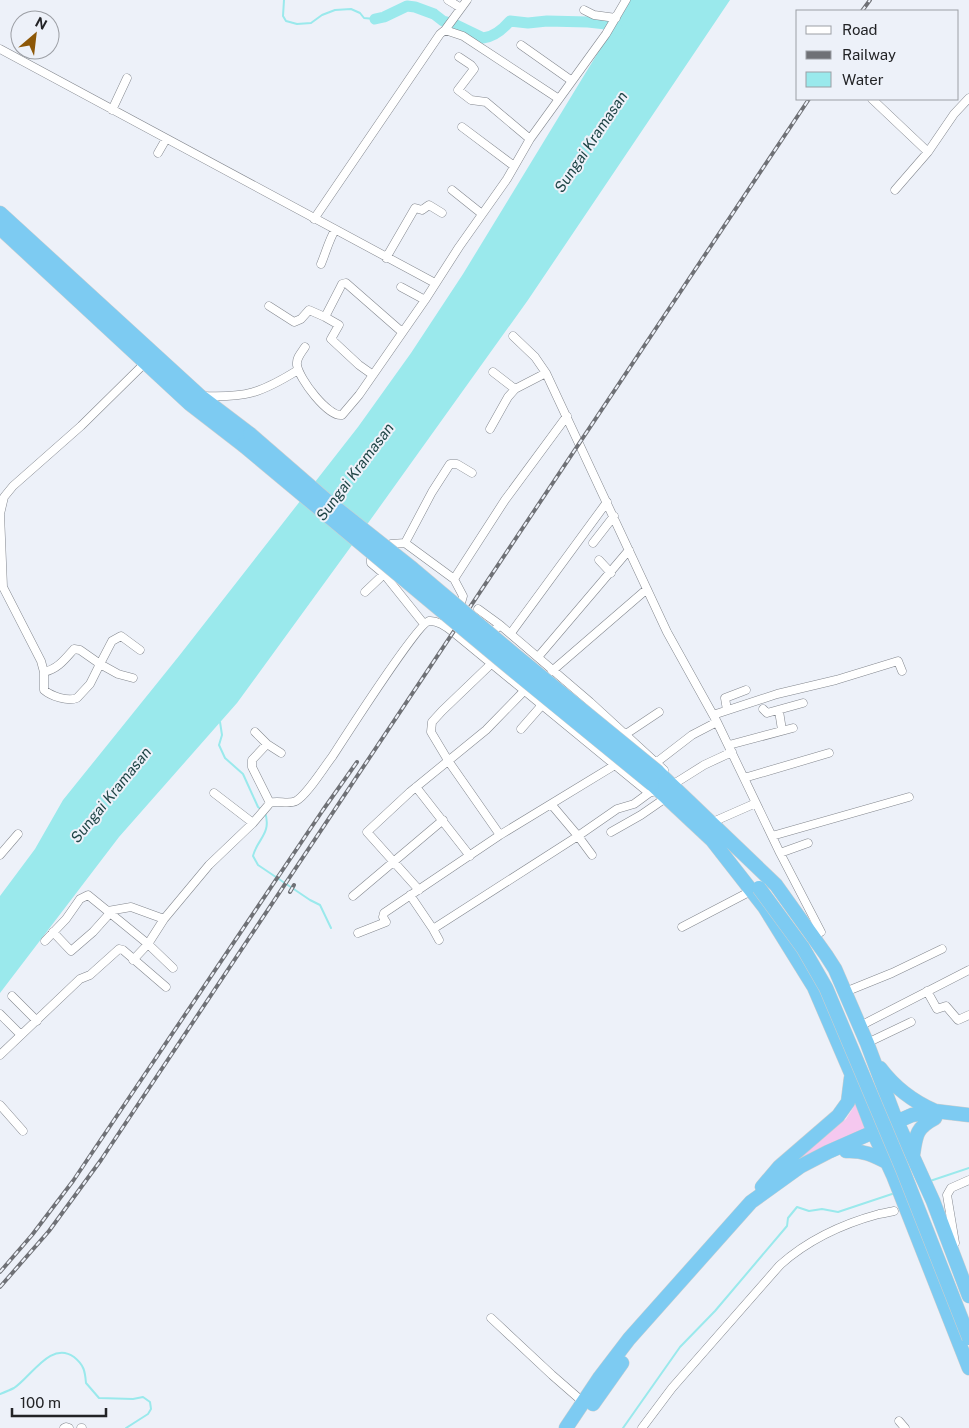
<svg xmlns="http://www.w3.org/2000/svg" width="969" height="1428" font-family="'Public Sans',sans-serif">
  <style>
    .green { fill: #f5c8ef }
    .water { fill: #9ae9ec }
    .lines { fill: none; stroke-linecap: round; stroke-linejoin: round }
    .stream { stroke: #9ae9ec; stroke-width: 2 }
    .river { stroke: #9ae9ec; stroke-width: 11 }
    .street-casing { stroke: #83878e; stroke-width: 9 }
    .highway-casing { stroke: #cecfcf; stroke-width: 15 }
    .street { stroke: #fff; stroke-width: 8 }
    .highway { stroke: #7dcbf2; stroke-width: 14 }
    .rail-casing { stroke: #6f7176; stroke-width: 4 }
    .rail { stroke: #edf1f9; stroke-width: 2; stroke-dasharray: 5.5; stroke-linecap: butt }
    .highway-bridge-casing { stroke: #cecfcf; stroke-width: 15; stroke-linecap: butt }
    .highway-bridge { stroke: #7dcbf2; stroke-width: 14 }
    .labels { text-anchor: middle; stroke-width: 4; stroke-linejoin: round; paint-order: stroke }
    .water-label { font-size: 15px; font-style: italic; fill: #1e4445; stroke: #edf1f9 }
  </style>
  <rect width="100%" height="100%" fill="#edf1f9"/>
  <path class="green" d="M 856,1094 L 868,1130 L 794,1165 L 794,1159 L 846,1119 L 853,1108 Z"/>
  <path class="water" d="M 630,0 L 730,0 L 528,300 L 371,519 L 237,703 L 119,837 L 0,993 L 0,896 L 35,849 L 63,800 L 179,656 L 358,427 L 411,353 L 463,274 Z"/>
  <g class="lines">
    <path class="stream" d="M 284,0 L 283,16 L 286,21 L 297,24 L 311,23 L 322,15 L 335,10 L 351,9 L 360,13 L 364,18 L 375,19
      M 220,722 L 222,735 L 219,745 L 225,758 L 243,774 L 258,807 L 262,810
      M 265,812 C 272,834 257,839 253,856 L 258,865 L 310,900 L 320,905 L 331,928
      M 930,1181 L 969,1168
      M 0,1394 C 5,1392 10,1390 14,1388 C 31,1377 51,1340 74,1357 C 84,1365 85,1371 86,1383 L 99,1398 L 133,1399 L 143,1397 L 150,1402 L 151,1409 L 148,1414 L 126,1428
      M 623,1428 L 680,1347 L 715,1311 L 787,1226 L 788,1218 L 797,1207 L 809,1211 L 822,1209 L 838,1212 L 895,1193"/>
    <path class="river" d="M 375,19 L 384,17 L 407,6 L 415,7 L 434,14 L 443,21 L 454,24 L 483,38 C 494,37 503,29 510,21 L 528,23 L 547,21 L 588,22 L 606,24 L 620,31"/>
    <defs>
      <path id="street" d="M 448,0 L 461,8
        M 584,10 L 594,15 L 616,18
        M 445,30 L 463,36 L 559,99
        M 521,45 L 572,81
        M 0,49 L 435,283
        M 459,57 L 471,65 L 474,69 L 458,90 L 471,100 L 486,102 L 530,139
        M 872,99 L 928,152
        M 112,110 L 127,78
        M 462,127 L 514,166
        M 158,153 L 166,139
        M 452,190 L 482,214
        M 895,190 L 928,152 L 954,114 L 969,98
        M 314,219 L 440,34 L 445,30 L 467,0
        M 386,258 L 415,208 L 422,210 L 429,205 L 442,213
        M 321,264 C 326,252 329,240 335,230
        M 401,287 L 425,300
        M 269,306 L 294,322 L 301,319 L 309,310 L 325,317 L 340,288 L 342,284 L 346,283 L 402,332
        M 325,317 L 339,325 L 331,339 L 359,365 L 373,375
        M 513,336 L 535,357 L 546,373 L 667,632 L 717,722 L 780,853 L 821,932 L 813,936
        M 305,347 C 301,353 296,358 297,365 C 299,379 328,417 342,415 L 359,395 L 425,300 L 459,247 L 507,179 L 530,139 L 606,34 L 626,0
        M 493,372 L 515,389
        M 202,396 C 246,398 261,393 298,370
        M 490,429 L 508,397 L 515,389 L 546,373
        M 593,543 L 614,516
        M 385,548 L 391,544 L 405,543
        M 376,555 L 371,559 L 371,563 L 384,574 L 424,624
        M 599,560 L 611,573
        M 454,579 L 505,500 L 567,416
        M 365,592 L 384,574
        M 478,609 L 500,625
        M 459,610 L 463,596 L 454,579 L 405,543 L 432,492 L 450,464 L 457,464 L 472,473
        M 511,633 L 607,502
        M 488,636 L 500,625 L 590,702 L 664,770
        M 538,657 L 629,550
        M 491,664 L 442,711 L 432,722 L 431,732 L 449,762 L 500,835
        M 552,671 L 647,589
        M 44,672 C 58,669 65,659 74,649 L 80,650 L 100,664 L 112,641 L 121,636 L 140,650
        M 133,678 L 118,674 L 100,664 L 90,684 L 77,698 C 68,702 51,696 44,690 L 44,672 L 41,661 L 3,587 L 0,514 L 4,497 L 13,486 L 81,426 L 146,362
        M 763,709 L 767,713 L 803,703
        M 727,710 L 725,698 L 746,690
        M 779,711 L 782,730
        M 713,715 L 777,694 L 836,680 L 898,661 L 902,671
        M 521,729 L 542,705
        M 255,732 L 267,744
        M 626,734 L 659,712
        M 729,745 L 793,728
        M 657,762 L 692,735 L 717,722
        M 744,778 L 829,753
        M 677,782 L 704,765 L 732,752
        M 416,787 L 470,856
        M 214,793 L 253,823
        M 270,803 L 252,767 L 252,760 L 267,744 L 281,753
        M 551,804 L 578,836 L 617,809 L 634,804 L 649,793
        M 715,821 L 756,803
        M 611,832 L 641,815 L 667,797
        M 772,836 L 909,797
        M 780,853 L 808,843
        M 0,855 L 18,834
        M 419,890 L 367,832 L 410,792 L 486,730 L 524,691
        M 410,895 L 433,929
        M 353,896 L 443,820
        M 108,911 L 131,907 L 164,919 L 209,865 L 253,823 L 270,803 C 278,800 288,805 296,801 C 307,795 324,767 332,757 C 343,740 418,623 429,621 C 438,620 447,627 453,632 L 649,793 L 659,790
        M 682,927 L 751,891
        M 53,932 L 71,951 L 93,932 L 110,913
        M 358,933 L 386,922 L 383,917 L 384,913 L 500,835 L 615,765
        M 439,940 L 433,929 L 578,836 L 592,855
        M 45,941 L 66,919 L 80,899 L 88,895 L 148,944 L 173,968
        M 133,960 L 148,944 L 164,919
        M 927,991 L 937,1009 L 946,1006 L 958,1020 L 969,1015
        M 845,992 L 892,973 L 942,949
        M 12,996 L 37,1021
        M 0,1014 L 21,1035
        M 860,1026 L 969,970
        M 867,1043 L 911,1022
        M 0,1055 L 80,979 L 90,975 L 119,949 L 123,950 L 166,987
        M 0,1105 L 23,1131
        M 955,1243 L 947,1195 L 951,1188 L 969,1180
        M 491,1318 L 552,1375 L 583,1402
        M 899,1421 L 905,1428
        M 64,1428 L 66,1427 L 69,1428
        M 81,1428 L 82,1428
        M 642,1428 L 672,1388 L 780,1265 C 809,1239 842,1224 879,1214 C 885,1213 889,1212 894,1211"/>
      <path id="highway" d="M 0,213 L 200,396 L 250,434
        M 0,228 L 190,404 L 243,445
        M 658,772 L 776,885 L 826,955 L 835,969 L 867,1043 L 894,1115 L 933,1201 L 969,1296
        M 652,784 L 714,842
        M 708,835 L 765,908 L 814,987 L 851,1073 L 876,1138 L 893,1175 L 969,1368
        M 880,1068 C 895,1088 912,1101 935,1111
        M 846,1151 C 862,1150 874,1155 888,1163
        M 913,1155 C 916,1135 916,1128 935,1118
        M 762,1187 L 779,1167 L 838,1116 L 848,1102 L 851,1078
        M 593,1404 L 622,1363
        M 566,1428 L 600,1377 L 629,1339 L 751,1202 L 801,1166 L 828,1152 L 912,1115 L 935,1111 L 969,1115"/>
    </defs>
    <use href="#street" class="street-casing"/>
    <use href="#highway" class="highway-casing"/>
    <use href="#street" class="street"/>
    <use href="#highway" class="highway"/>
    <defs>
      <path id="rail" d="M 862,11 L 870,0
        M 290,892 L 294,885
        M 0,1272 L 32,1235 L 73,1181 L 323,810 L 357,762
        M 0,1287 L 49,1231 L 101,1160 L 809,99"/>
    </defs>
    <use href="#rail" class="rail-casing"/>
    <use href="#rail" class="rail"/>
    <defs>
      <path id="highway-bridge" d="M 250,434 L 326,500 L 413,569 L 515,655 L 658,772
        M 243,445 L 503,662 L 652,784
        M 759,888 L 803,948 L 826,988 L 902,1168 L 969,1338"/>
    </defs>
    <use href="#highway-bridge" class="highway-bridge-casing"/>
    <use href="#highway-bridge" class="highway-bridge"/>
  </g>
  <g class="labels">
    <g class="water-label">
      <text transform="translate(591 142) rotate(-56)" y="5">Sungai Kramasan</text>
      <text transform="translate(355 472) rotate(-53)" y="5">Sungai Kramasan</text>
      <text transform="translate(111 795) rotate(-51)" y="5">Sungai Kramasan</text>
    </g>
  </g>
  <rect x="796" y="10" width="162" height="90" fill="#edf1f9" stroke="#9c9fa5"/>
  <rect x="806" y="26" width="25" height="8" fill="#ffffff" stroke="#9c9fa5"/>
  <text x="842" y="35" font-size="15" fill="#222326">Road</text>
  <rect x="806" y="51" width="25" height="8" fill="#6f7176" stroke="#9c9fa5"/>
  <text x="842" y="60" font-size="15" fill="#222326">Railway</text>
  <rect x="806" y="72" width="25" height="15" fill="#9ae9ec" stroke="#9c9fa5"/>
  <text x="842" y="85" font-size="15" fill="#222326">Water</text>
  <g transform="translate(35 35) rotate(28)"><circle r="24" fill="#edf1f9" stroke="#9c9fa5"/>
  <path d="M0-4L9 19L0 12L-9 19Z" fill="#8d5808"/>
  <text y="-8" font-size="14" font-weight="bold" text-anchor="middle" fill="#222326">N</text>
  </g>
  <path d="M12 1408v8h94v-8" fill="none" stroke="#222326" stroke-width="2.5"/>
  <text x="20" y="1408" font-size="15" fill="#222326" stroke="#edf1f9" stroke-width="4" paint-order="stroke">100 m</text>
</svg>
